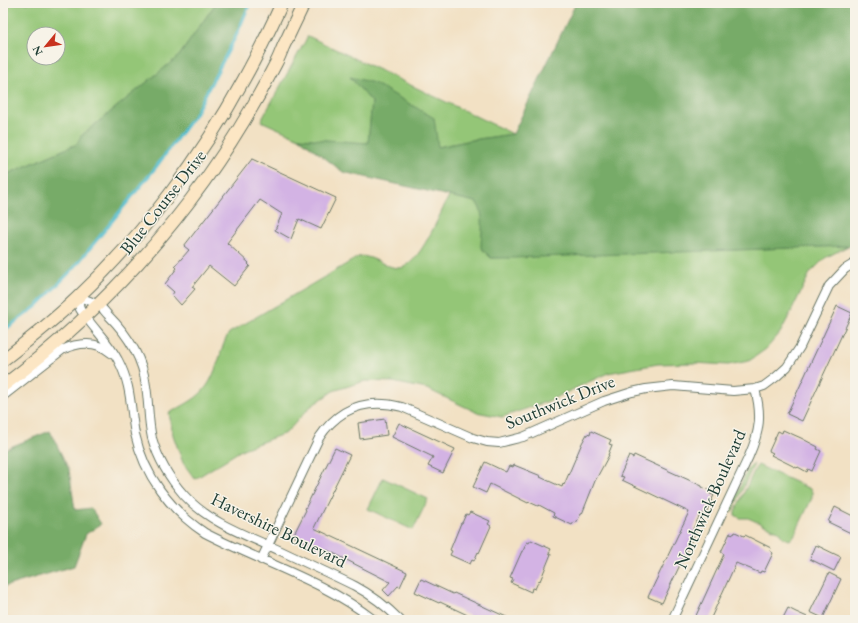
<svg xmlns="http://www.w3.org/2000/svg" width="858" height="623" font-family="'EB Garamond',serif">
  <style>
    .green { fill: #94c677; stroke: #5a8256; fill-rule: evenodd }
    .forest { fill: #77ab68; stroke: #4b744e }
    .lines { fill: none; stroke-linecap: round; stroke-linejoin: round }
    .stream { stroke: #54bed0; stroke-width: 3 }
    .building { fill: #d3b3e4 }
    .street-casing { stroke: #697666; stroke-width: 10 }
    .secondary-casing { stroke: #697666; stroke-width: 14 }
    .street { stroke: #fff; stroke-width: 8 }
    .secondary { stroke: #fce6c4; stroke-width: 12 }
    .labels { text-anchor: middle; stroke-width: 3; stroke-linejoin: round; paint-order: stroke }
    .street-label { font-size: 18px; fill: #1f3d34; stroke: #f7f3e8 }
  </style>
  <rect width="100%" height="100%" fill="#f7f3e8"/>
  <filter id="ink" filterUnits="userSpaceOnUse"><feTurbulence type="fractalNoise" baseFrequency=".025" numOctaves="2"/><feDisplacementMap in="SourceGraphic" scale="8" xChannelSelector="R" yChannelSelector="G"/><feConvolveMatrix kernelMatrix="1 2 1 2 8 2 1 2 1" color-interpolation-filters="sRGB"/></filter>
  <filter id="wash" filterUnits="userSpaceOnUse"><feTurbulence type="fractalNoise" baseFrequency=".012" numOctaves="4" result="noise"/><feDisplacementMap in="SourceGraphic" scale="16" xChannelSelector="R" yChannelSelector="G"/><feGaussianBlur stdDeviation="0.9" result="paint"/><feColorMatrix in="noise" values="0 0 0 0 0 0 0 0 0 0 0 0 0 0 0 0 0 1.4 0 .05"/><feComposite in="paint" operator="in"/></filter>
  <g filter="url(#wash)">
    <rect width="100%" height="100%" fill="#f2e1c4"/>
    <path class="green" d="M 3,3 L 216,3 L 179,56 L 81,136 L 77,144 L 3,176 ZM 34,34 L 58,34 L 58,58 L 34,58 Z
      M 308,36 L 513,134 L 472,140 L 438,147 L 351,78 L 372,102 L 368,144 L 299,138 L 261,121 Z
      M 449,196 L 476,202 L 481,208 L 491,258 L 848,246 L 825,258 L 810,273 L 789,316 L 780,333 L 766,349 L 749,361 L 728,365 L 694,363 L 658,364 L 608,373 L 546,402 L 502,417 L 476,412 L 427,389 L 393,382 L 365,381 L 333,391 L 310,407 L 286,433 L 243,449 L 195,479 L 183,463 L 173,435 L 169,413 C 200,397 208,392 219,359 C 222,349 224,341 229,333 L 360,256 C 374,256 384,267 398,268 C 418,270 441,211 449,196 Z
      M 754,464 L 733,510 L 731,512 L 731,506 L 749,467 Z
      M 758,465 L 810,489 L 812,492 L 812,498 L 794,536 L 790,540 L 783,538 L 778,531 L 748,518 L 740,518 L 735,515 L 735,512 L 755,469 Z
      M 383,478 L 428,499 L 413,530 L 368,509 Z"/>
    <path class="forest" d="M 216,3 L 250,3 L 237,34 L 195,114 L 156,167 L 74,268 L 37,306 L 3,331 L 3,176 L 77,144 L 81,136 L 179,56 Z
      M 576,3 L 855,3 L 855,245 L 848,246 L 512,258 L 491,258 L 481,248 C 481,233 486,214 476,202 L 343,172 L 299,138 L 368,143 L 372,102 L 350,77 L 374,83 L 434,118 L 438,147 L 472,140 L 513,134 Z
      M 50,431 L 69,470 L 75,510 L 91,508 L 101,524 L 86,534 L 74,566 L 3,587 L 3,450 Z"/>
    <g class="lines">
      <path class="stream" d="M 3,331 L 37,306 L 74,268 L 156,167 L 195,114 L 237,34 L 250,3"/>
    </g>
    <g id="blocks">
      <path class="building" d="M 252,159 L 336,198 L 321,229 L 299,219 L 291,239 L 275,230 L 282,214 L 260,200 L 227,243 L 249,263 L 248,264 L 250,266 L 234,286 L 209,266 L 192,287 L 195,289 L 181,305 L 172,295 L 174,292 L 165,284 L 177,268 L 175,266 L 189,250 L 184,246 Z
        M 837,306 L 852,313 L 802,421 L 787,414 Z
        M 385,419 L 387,435 L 360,439 L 358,423 Z
        M 399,423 L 455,449 L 443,473 L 428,466 L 433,457 L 392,437 Z
        M 783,430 L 801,438 L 818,447 L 817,449 L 821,451 L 812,471 L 808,469 L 807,472 L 798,467 L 797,468 L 771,455 L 773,453 L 769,451 L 778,431 L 782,433 Z
        M 591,431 L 611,440 L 609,444 L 612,445 L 608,455 L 609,455 L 595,481 L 582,514 L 581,514 L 576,523 L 574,522 L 572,525 L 553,516 L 554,513 L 539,505 L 538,506 L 529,502 L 528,503 L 490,484 L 486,493 L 473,487 L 485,462 L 506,472 L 509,466 L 513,467 L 514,465 L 541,476 L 540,477 L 562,487 L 563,484 L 564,485 L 582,443 L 587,434 L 590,435 Z
        M 335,448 L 350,455 L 314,528 L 407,572 L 400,587 L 398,586 L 389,596 L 383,590 L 390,582 L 327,550 L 326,552 L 293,536 L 306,510 L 305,509 Z
        M 634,455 L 702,486 L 702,487 L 711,491 L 710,494 L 714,495 L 705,515 L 701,513 L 693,529 L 696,531 L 662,603 L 648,597 L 689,512 L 622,480 L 624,477 L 620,476 L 629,456 L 633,458 Z
        M 835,507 L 855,517 L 855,535 L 828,522 Z
        M 470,512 L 490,521 L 488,524 L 491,526 L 479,553 L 478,552 L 474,561 L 472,560 L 470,564 L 450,555 L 452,551 L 450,550 L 461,523 L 462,523 L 466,514 L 468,515 Z
        M 735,532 L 744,536 L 745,535 L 771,548 L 770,551 L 773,553 L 764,572 L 761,571 L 760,573 L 736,563 L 710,620 L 694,620 L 724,554 L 721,552 L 730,533 L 734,534 Z
        M 531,540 L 551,549 L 549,553 L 551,554 L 540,581 L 539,580 L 535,589 L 532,588 L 531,592 L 511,583 L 513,579 L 510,578 L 522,551 L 523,551 L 527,542 L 529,543 Z
        M 816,545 L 841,557 L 834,571 L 810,559 Z
        M 829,573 L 841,579 L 823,618 L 810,612 Z
        M 421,579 L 453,594 L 454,593 L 513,620 L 478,620 L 440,602 L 439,603 L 415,592 Z
        M 788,608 L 796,612 L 814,620 L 782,620 Z"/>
    </g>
  </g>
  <g filter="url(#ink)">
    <use href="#blocks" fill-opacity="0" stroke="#697666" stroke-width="1"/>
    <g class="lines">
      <defs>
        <path id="street" d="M 3,396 L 62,350 C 79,342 97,341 111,353
          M 261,560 L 319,438 C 339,407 367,398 402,407 L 473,438 L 487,442 L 499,443 L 523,437 L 604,401 L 632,392 L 646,389 L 673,386 L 733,391 L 755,389 L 764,386 L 776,377 L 787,367 L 800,347 L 829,286 L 845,269 L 855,263
          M 374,620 C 325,581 261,562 205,533 C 170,510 144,475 135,434 C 130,407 132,386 118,360 C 111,346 99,334 89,321 C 86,318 82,313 80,309 C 79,306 79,301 78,297 C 85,299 92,301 98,305 C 102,307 105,312 108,315 C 127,334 143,359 146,386 C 149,404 148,421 152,438 C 158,459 170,479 184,495 C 209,523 248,536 281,551 C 306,563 331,574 355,586 C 372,595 386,606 400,620
          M 672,620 L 749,456 C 760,431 762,415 755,389"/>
        <path id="secondary" d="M 3,360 C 29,340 54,320 77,298 C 142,237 202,157 244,79 C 258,54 270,29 282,3
          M 3,386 C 117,300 211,191 276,63 C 280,56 282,48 286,41 C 292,28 298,16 304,3"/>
      </defs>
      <use href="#street" class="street-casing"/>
      <use href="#secondary" class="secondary-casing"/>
      <use href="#street" class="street"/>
      <use href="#secondary" class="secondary"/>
    </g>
  </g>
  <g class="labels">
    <g class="street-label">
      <text transform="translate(163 202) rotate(-52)" y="6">Blue Course Drive</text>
      <text transform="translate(560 402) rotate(-22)" y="6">Southwick Drive</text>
      <text transform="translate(710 499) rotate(-66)" y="6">Northwick Boulevard</text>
      <text transform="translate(279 530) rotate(26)" y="6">Havershire Boulevard</text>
    </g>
  </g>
  <rect width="858" height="623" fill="none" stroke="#f7f3e8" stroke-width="16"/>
  <g transform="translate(46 46) rotate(241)"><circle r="19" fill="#f7f3e8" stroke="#a1aaa0"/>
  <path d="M0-3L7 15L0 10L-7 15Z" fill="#c8321e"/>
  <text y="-6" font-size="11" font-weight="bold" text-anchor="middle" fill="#1f3d34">N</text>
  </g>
</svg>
